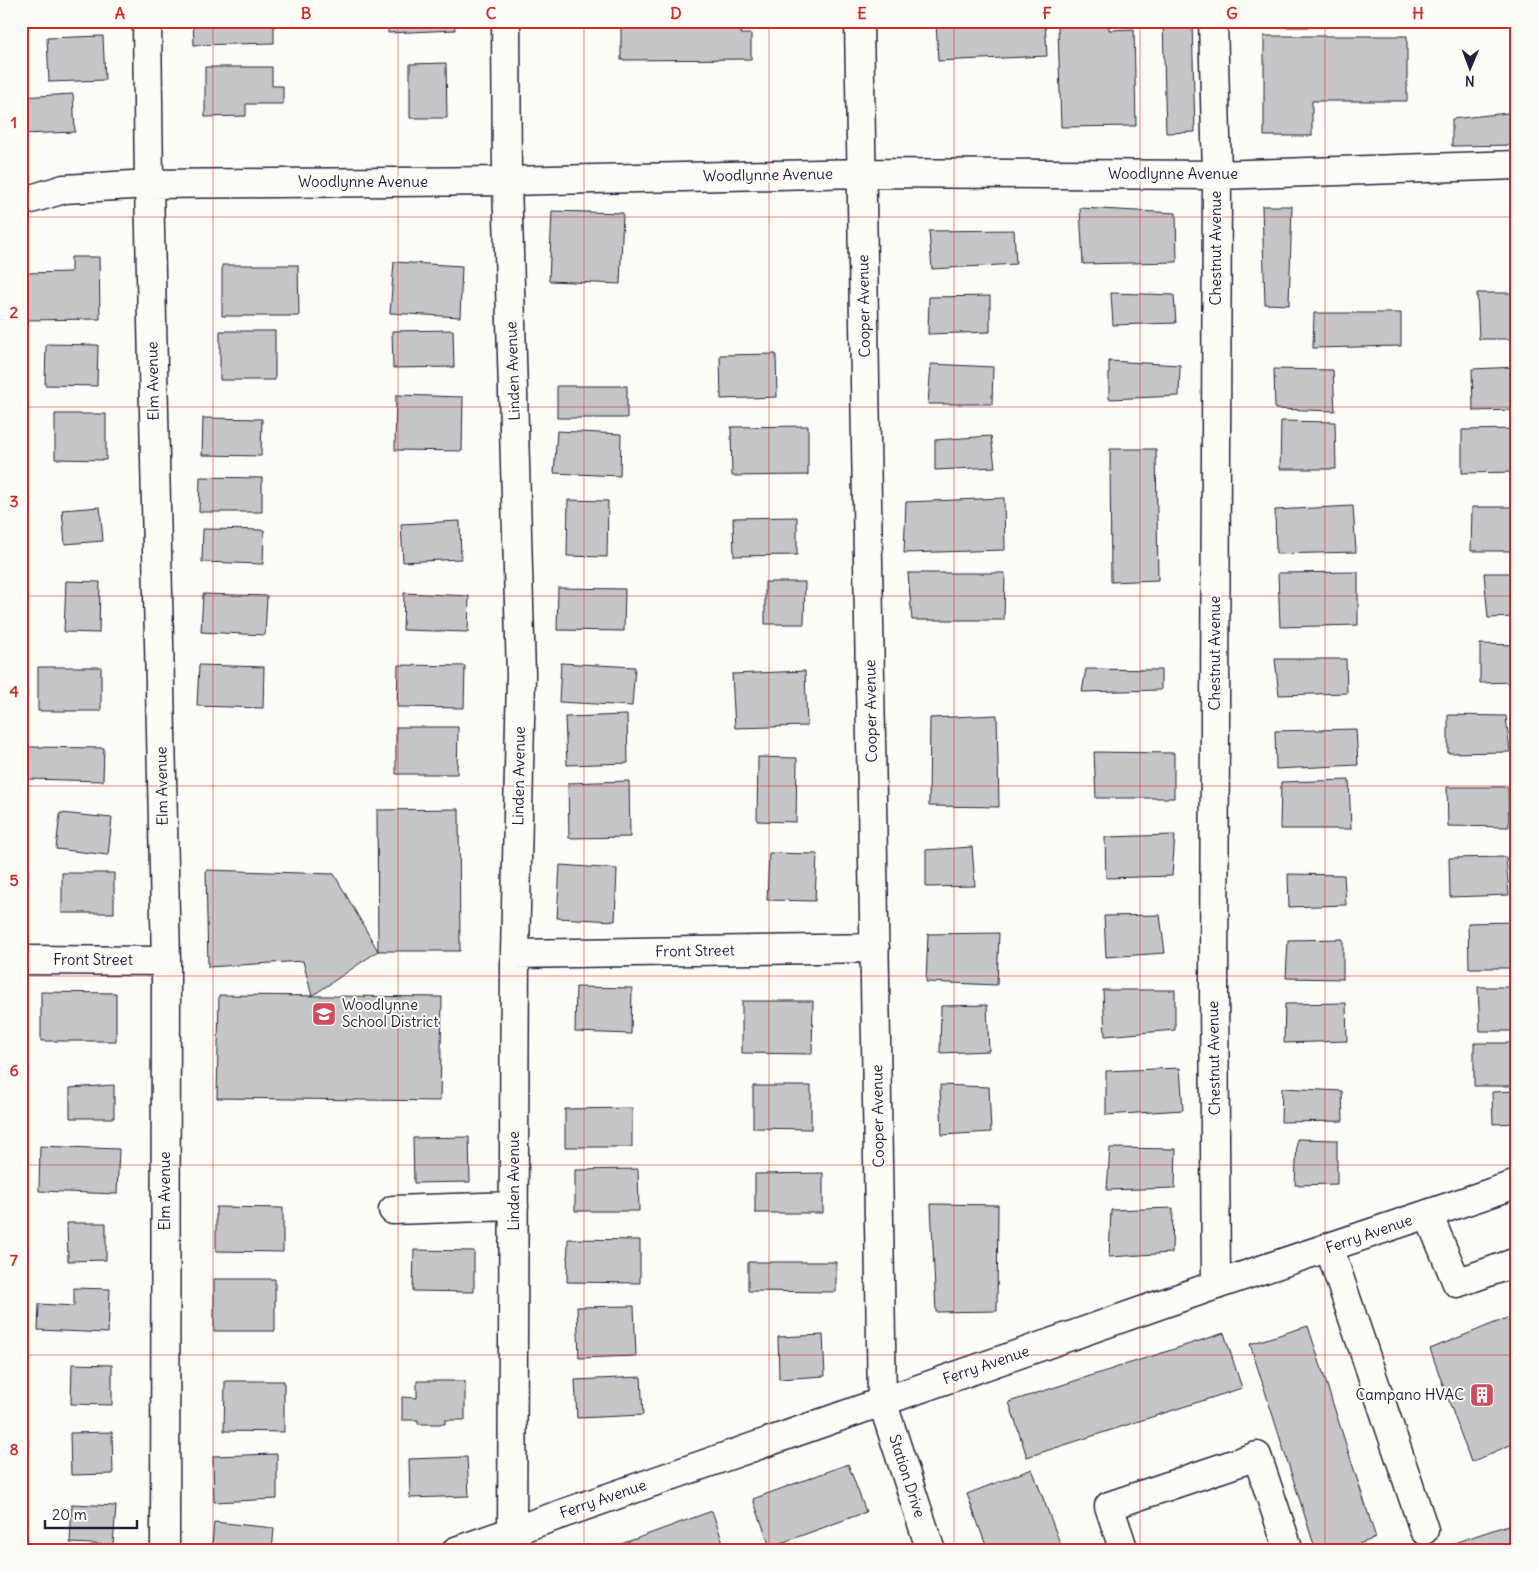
<svg xmlns="http://www.w3.org/2000/svg" width="1538" height="1572" font-family="Delius,sans-serif">
  <style>
    .building { fill: #c6c6c8; stroke: #22223b }
    .lines { fill: none; stroke-linecap: round; stroke-linejoin: round }
    .minor-casing { stroke: #22223b; stroke-width: 31 }
    .major-casing { stroke: #22223b; stroke-width: 31 }
    .minor { stroke: #fdfcf7; stroke-width: 28 }
    .major { stroke: #fdfcf7; stroke-width: 28 }
    .grid { fill: none; stroke: #d62828; stroke-width: 1; stroke-opacity: 0.55 }
    .labels { text-anchor: middle; stroke-width: 4; stroke-linejoin: round; paint-order: stroke }
    .street-label { font-size: 15px; fill: #22223b; stroke: #fdfcf7 }
    .poi-label { font-size: 15px; fill: #22223b; stroke: #fdfcf7; text-anchor: start }
    .neatline { fill: none; stroke: #d62828; stroke-width: 2 }
    .grid-label { font-size: 16px; text-anchor: middle; font-weight: bold; fill: #d62828 }
  </style>
  <rect width="100%" height="100%" fill="#fdfcf7"/>
  <filter id="ink" filterUnits="userSpaceOnUse"><feTurbulence type="fractalNoise" baseFrequency=".02" numOctaves="2"/><feDisplacementMap in="SourceGraphic" scale="10" xChannelSelector="R" yChannelSelector="G"/><feConvolveMatrix kernelMatrix="1 2 1 2 8 2 1 2 1" color-interpolation-filters="sRGB"/></filter>
  <g filter="url(#ink)">
    <path class="building" d="M 193,21 L 274,21 L 274,43 L 194,45 Z
      M 388,21 L 454,21 L 455,30 L 388,33 Z
      M 621,21 L 741,21 L 741,34 L 751,34 L 751,59 L 621,60 Z
      M 936,21 L 1045,21 L 1047,56 L 938,61 Z
      M 1074,21 L 1109,21 L 1109,30 L 1134,29 L 1136,126 L 1061,127 L 1058,27 L 1074,26 Z
      M 1163,21 L 1192,21 L 1195,132 L 1166,133 Z
      M 1275,21 L 1328,21 L 1328,27 L 1275,27 Z
      M 103,36 L 105,80 L 49,82 L 47,38 Z
      M 1264,36 L 1407,36 L 1407,101 L 1312,101 L 1312,136 L 1264,136 Z
      M 446,63 L 447,118 L 410,118 L 410,64 Z
      M 205,67 L 272,67 L 272,86 L 283,86 L 283,104 L 246,104 L 246,116 L 205,117 Z
      M 73,94 L 75,132 L 23,134 L 21,125 L 21,97 Z
      M 1517,112 L 1517,145 L 1452,146 L 1452,119 Z
      M 1262,206 L 1292,206 L 1289,305 L 1265,304 Z
      M 1080,208 L 1176,213 L 1177,262 L 1083,264 Z
      M 552,211 L 623,213 L 620,284 L 549,281 Z
      M 1014,230 L 1016,264 L 932,269 L 929,231 Z
      M 71,257 L 99,257 L 100,319 L 25,320 L 25,273 L 71,272 Z
      M 394,262 L 462,266 L 460,317 L 390,313 Z
      M 222,265 L 298,265 L 299,316 L 222,316 Z
      M 1111,293 L 1174,295 L 1176,323 L 1113,325 Z
      M 1477,293 L 1517,293 L 1517,339 L 1479,339 Z
      M 990,296 L 990,332 L 928,334 L 929,297 Z
      M 1314,313 L 1401,313 L 1401,346 L 1313,348 Z
      M 453,330 L 454,367 L 393,368 L 392,331 Z
      M 220,331 L 275,331 L 275,380 L 220,380 Z
      M 46,344 L 98,345 L 97,386 L 45,385 Z
      M 776,354 L 777,397 L 721,399 L 720,355 Z
      M 1109,361 L 1180,365 L 1179,396 L 1109,399 Z
      M 931,364 L 993,367 L 992,404 L 928,404 Z
      M 1517,367 L 1517,410 L 1473,411 L 1472,369 Z
      M 1274,369 L 1333,370 L 1335,411 L 1275,409 Z
      M 557,386 L 627,386 L 627,418 L 557,418 Z
      M 396,395 L 463,397 L 462,451 L 395,450 Z
      M 55,414 L 106,414 L 106,460 L 55,459 Z
      M 203,418 L 262,419 L 261,456 L 202,455 Z
      M 1281,421 L 1335,422 L 1336,469 L 1280,469 Z
      M 808,426 L 808,475 L 732,476 L 731,427 Z
      M 1517,429 L 1517,472 L 1462,473 L 1462,430 Z
      M 557,431 L 621,434 L 620,476 L 554,473 Z
      M 991,436 L 995,467 L 935,470 L 935,440 Z
      M 1110,449 L 1156,449 L 1158,580 L 1111,582 Z
      M 200,477 L 262,478 L 262,512 L 199,512 Z
      M 1004,498 L 1005,550 L 904,553 L 906,502 Z
      M 568,500 L 608,501 L 607,557 L 567,556 Z
      M 1353,506 L 1356,552 L 1276,554 L 1275,510 Z
      M 100,507 L 103,541 L 65,544 L 62,510 Z
      M 1472,507 L 1517,507 L 1517,551 L 1471,551 Z
      M 797,517 L 797,555 L 734,556 L 733,518 Z
      M 460,521 L 461,559 L 403,562 L 401,524 Z
      M 203,529 L 264,530 L 263,564 L 202,562 Z
      M 1358,572 L 1358,625 L 1280,627 L 1278,573 Z
      M 908,573 L 1005,573 L 1004,620 L 912,620 Z
      M 1484,573 L 1517,573 L 1517,617 L 1488,618 Z
      M 66,581 L 100,582 L 99,633 L 64,632 Z
      M 765,582 L 805,582 L 804,624 L 765,624 Z
      M 558,588 L 625,589 L 624,631 L 557,630 Z
      M 404,593 L 469,596 L 468,632 L 403,630 Z
      M 203,594 L 267,596 L 265,635 L 201,632 Z
      M 1480,644 L 1517,645 L 1517,682 L 1480,683 Z
      M 1275,659 L 1346,659 L 1347,693 L 1279,695 Z
      M 561,663 L 635,667 L 632,706 L 559,702 Z
      M 199,665 L 264,667 L 263,708 L 197,706 Z
      M 398,665 L 465,666 L 464,708 L 397,707 Z
      M 38,667 L 101,667 L 101,711 L 38,711 Z
      M 1086,669 L 1161,670 L 1161,690 L 1082,692 Z
      M 805,671 L 807,726 L 735,728 L 732,674 Z
      M 627,715 L 628,763 L 567,765 L 565,717 Z
      M 997,715 L 999,807 L 929,806 L 930,718 Z
      M 1448,715 L 1506,716 L 1510,752 L 1448,753 Z
      M 396,727 L 458,727 L 457,774 L 396,774 Z
      M 1356,729 L 1358,765 L 1276,769 L 1275,731 Z
      M 29,747 L 104,748 L 103,781 L 28,779 Z
      M 1094,752 L 1174,753 L 1174,798 L 1096,798 Z
      M 758,757 L 797,758 L 796,822 L 757,821 Z
      M 1349,780 L 1351,829 L 1280,829 L 1281,782 Z
      M 629,781 L 630,837 L 569,838 L 568,783 Z
      M 1447,787 L 1508,787 L 1509,827 L 1448,826 Z
      M 459,809 L 460,951 L 378,951 L 377,810 Z
      M 60,813 L 112,818 L 108,855 L 56,849 Z
      M 1175,835 L 1172,876 L 1106,878 L 1105,837 Z
      M 972,847 L 975,886 L 926,887 L 926,850 Z
      M 769,853 L 817,854 L 815,901 L 767,900 Z
      M 1506,857 L 1509,895 L 1450,897 L 1449,858 Z
      M 560,865 L 617,869 L 615,921 L 557,918 Z
      M 206,870 L 334,874 L 378,951 L 312,996 L 303,961 L 208,967 Z
      M 62,873 L 114,873 L 114,913 L 62,913 Z
      M 1288,874 L 1344,875 L 1346,905 L 1289,907 Z
      M 1160,915 L 1165,953 L 1106,957 L 1104,916 Z
      M 1517,922 L 1517,968 L 1469,968 L 1468,923 Z
      M 999,933 L 997,985 L 926,982 L 928,934 Z
      M 1343,939 L 1343,979 L 1286,978 L 1288,940 Z
      M 576,987 L 632,988 L 631,1034 L 575,1032 Z
      M 1478,987 L 1517,987 L 1517,1031 L 1480,1031 Z
      M 1103,990 L 1175,990 L 1175,1030 L 1105,1036 Z
      M 41,992 L 116,993 L 116,1041 L 41,1041 Z
      M 219,995 L 442,997 L 440,1101 L 217,1098 Z
      M 742,1001 L 813,1001 L 812,1054 L 742,1053 Z
      M 1346,1003 L 1347,1041 L 1284,1043 L 1285,1004 Z
      M 987,1005 L 989,1051 L 940,1053 L 941,1006 Z
      M 1474,1043 L 1517,1043 L 1517,1086 L 1474,1086 Z
      M 1180,1068 L 1183,1110 L 1106,1115 L 1106,1071 Z
      M 114,1085 L 114,1118 L 70,1118 L 70,1088 Z
      M 940,1085 L 989,1087 L 991,1132 L 942,1135 Z
      M 753,1086 L 811,1086 L 811,1129 L 753,1128 Z
      M 1282,1088 L 1342,1091 L 1343,1121 L 1281,1122 Z
      M 1517,1091 L 1517,1123 L 1493,1124 L 1492,1092 Z
      M 632,1108 L 632,1147 L 565,1147 L 565,1109 Z
      M 469,1137 L 470,1182 L 414,1183 L 413,1138 Z
      M 1297,1139 L 1337,1140 L 1337,1184 L 1295,1185 Z
      M 40,1146 L 119,1149 L 117,1194 L 39,1191 Z
      M 1110,1148 L 1176,1149 L 1175,1188 L 1107,1190 Z
      M 638,1169 L 639,1211 L 575,1211 L 575,1170 Z
      M 823,1173 L 823,1213 L 755,1213 L 755,1174 Z
      M 931,1204 L 998,1205 L 997,1311 L 936,1312 Z
      M 216,1207 L 283,1208 L 283,1252 L 216,1251 Z
      M 1173,1208 L 1172,1253 L 1109,1257 L 1111,1210 Z
      M 67,1223 L 106,1223 L 106,1260 L 68,1261 Z
      M 568,1239 L 640,1240 L 640,1283 L 567,1282 Z
      M 414,1250 L 474,1251 L 474,1292 L 413,1291 Z
      M 748,1262 L 836,1262 L 836,1292 L 748,1291 Z
      M 214,1279 L 275,1279 L 275,1331 L 214,1331 Z
      M 74,1288 L 110,1289 L 108,1333 L 38,1330 L 39,1304 L 74,1306 Z
      M 634,1306 L 636,1356 L 579,1358 L 577,1307 Z
      M 1517,1314 L 1517,1442 L 1471,1462 L 1430,1349 Z
      M 1308,1326 L 1376,1538 L 1338,1551 L 1316,1551 L 1250,1344 Z
      M 1224,1333 L 1242,1388 L 1027,1457 L 1009,1402 Z
      M 823,1335 L 825,1376 L 779,1379 L 778,1337 Z
      M 72,1364 L 112,1365 L 112,1405 L 71,1404 Z
      M 641,1377 L 643,1415 L 577,1418 L 575,1380 Z
      M 225,1381 L 284,1381 L 284,1432 L 224,1431 Z
      M 417,1381 L 465,1381 L 465,1420 L 445,1420 L 445,1424 L 418,1424 L 418,1420 L 402,1420 L 402,1397 L 417,1398 Z
      M 112,1432 L 113,1474 L 71,1475 L 70,1433 Z
      M 277,1454 L 277,1499 L 214,1502 L 213,1456 Z
      M 467,1457 L 469,1496 L 410,1498 L 409,1459 Z
      M 848,1464 L 866,1512 L 770,1547 L 753,1499 Z
      M 1032,1469 L 1063,1551 L 988,1551 L 967,1494 Z
      M 72,1504 L 116,1506 L 113,1545 L 70,1543 Z
      M 712,1511 L 726,1551 L 602,1551 Z
      M 214,1522 L 274,1528 L 272,1551 L 212,1546 Z
      M 1517,1522 L 1517,1551 L 1430,1551 Z"/>
    <g class="lines">
      <defs>
        <path id="minor" d="M 147,21 L 149,184 L 166,961 L 165,1551
          M 506,21 L 507,181 L 521,675 L 515,954 L 512,1531
          M 859,21 L 882,1401 L 931,1551
          M 1213,21 L 1217,175 L 1214,989 L 1216,1285
          M 21,202 L 64,189 L 149,184 L 507,181 L 862,173 L 1217,175 L 1517,165
          M 515,954 L 875,948
          M 21,960 L 166,961
          M 393,1210 L 514,1206
          M 1428,1214 L 1457,1283 L 1517,1262
          M 1329,1247 L 1424,1530
          M 1124,1551 L 1109,1506 L 1257,1456 L 1289,1551"/>
        <path id="major" d="M 456,1551 L 1216,1285 L 1517,1184"/>
      </defs>
      <use href="#minor" class="minor-casing"/>
      <use href="#major" class="major-casing"/>
      <use href="#minor" class="minor"/>
      <use href="#major" class="major"/>
    </g>
  </g>
  <path class="grid" d="M 213,21 L 213,1551M 398,21 L 398,1551M 584,21 L 584,1551M 769,21 L 769,1551M 954,21 L 954,1551M 1140,21 L 1140,1551M 1325,21 L 1325,1551M 21,217 L 1517,217M 21,407 L 1517,407M 21,596 L 1517,596M 21,786 L 1517,786M 21,976 L 1517,976M 21,1165 L 1517,1165M 21,1355 L 1517,1355"/>
  <defs>
    <symbol id="school-square" viewBox="-11 -11 22 22"><rect x="-9" y="-9" width="18" height="18" rx="4" fill="#d1495b" stroke="#fdfcf7"/><path d="M0-5L7-2L0 1L-7-2ZM-4 1L0 2.5L4 1V4Q0 6-4 4Z" fill="#fff"/></symbol>
    <symbol id="building-square" viewBox="-11 -11 22 22"><rect x="-9" y="-9" width="18" height="18" rx="4" fill="#d1495b" stroke="#fdfcf7"/><path d="M-4-6H4V6H1V3H-1V6H-4ZM-2.5-4.3h1.7v1.8h-1.7ZM.8-4.3h1.7v1.8H.8ZM-2.5-1h1.7V.8h-1.7ZM.8-1h1.7V.8H.8Z" fill="#fff"/></symbol>
  </defs>
  <g fill-rule="evenodd">
    <use href="#school-square" x="310" y="1000" width="28" height="28"/>
    <use href="#building-square" x="1468" y="1381" width="28" height="28"/>
  </g>
  <g class="labels">
    <g class="street-label">
      <text x="1173" y="179">Woodlynne Avenue</text>
      <text transform="translate(768 175) rotate(-1)" y="5">Woodlynne Avenue</text>
      <text x="363" y="187">Woodlynne Avenue</text>
      <text transform="translate(1216 248) rotate(-90)" y="5">Chestnut Avenue</text>
      <text transform="translate(864 306) rotate(-91)" y="5">Cooper Avenue</text>
      <text transform="translate(513 371) rotate(-92)" y="5">Linden Avenue</text>
      <text transform="translate(153 381) rotate(-91)" y="5">Elm Avenue</text>
      <text transform="translate(1215 653) rotate(-90)" y="5">Chestnut Avenue</text>
      <text transform="translate(871 711) rotate(-91)" y="5">Cooper Avenue</text>
      <text transform="translate(519 776) rotate(-89)" y="5">Linden Avenue</text>
      <text transform="translate(162 786) rotate(-91)" y="5">Elm Avenue</text>
      <text transform="translate(695 951) rotate(-1)" y="5">Front Street</text>
      <text x="93" y="965">Front Street</text>
      <text transform="translate(1214 1058) rotate(-91)" y="5">Chestnut Avenue</text>
      <text transform="translate(878 1116) rotate(-91)" y="5">Cooper Avenue</text>
      <text transform="translate(514 1181) rotate(-90)" y="5">Linden Avenue</text>
      <text transform="translate(165 1191) rotate(-90)" y="5">Elm Avenue</text>
      <text transform="translate(1369 1234) rotate(-19)" y="5">Ferry Avenue</text>
      <text transform="translate(986 1365) rotate(-19)" y="5">Ferry Avenue</text>
      <text transform="translate(907 1476) rotate(72)" y="5">Station Drive</text>
      <text transform="translate(603 1499) rotate(-19)" y="5">Ferry Avenue</text>
    </g>
    <g class="poi-label">
      <text x="342" y="1010">Woodlynne<tspan x="342" dy="17">School District</tspan></text>
      <text x="1464" y="1400" text-anchor="end">Campano HVAC</text>
    </g>
  </g>
  <rect width="1538" height="1572" fill="none" stroke="#fdfcf7" stroke-width="55"/>
  <g transform="translate(1470 68) rotate(181)" stroke="#fdfcf7" stroke-width="4" paint-order="stroke">
  <path d="M0-4L9 19L0 12L-9 19Z" fill="#22223b"/>
  <text y="-8" font-size="14" font-weight="bold" text-anchor="middle" fill="#22223b">N</text>
  </g>
  <path d="M45 1520v8h92v-8" fill="none" stroke="#22223b" stroke-width="2.5"/>
  <text x="52" y="1520" font-size="15" fill="#22223b" stroke="#fdfcf7" stroke-width="4" paint-order="stroke">20 m</text>
  <rect x="28" y="28" width="1482" height="1516" class="neatline"/>
  <g class="grid-label">
    <text x="120" y="19">A</text>
    <text x="306" y="19">B</text>
    <text x="491" y="19">C</text>
    <text x="676" y="19">D</text>
    <text x="862" y="19">E</text>
    <text x="1047" y="19">F</text>
    <text x="1232" y="19">G</text>
    <text x="1418" y="19">H</text>
    <text x="14" y="128">1</text>
    <text x="14" y="318">2</text>
    <text x="14" y="507">3</text>
    <text x="14" y="697">4</text>
    <text x="14" y="886">5</text>
    <text x="14" y="1076">6</text>
    <text x="14" y="1266">7</text>
    <text x="14" y="1455">8</text>
  </g>
</svg>
